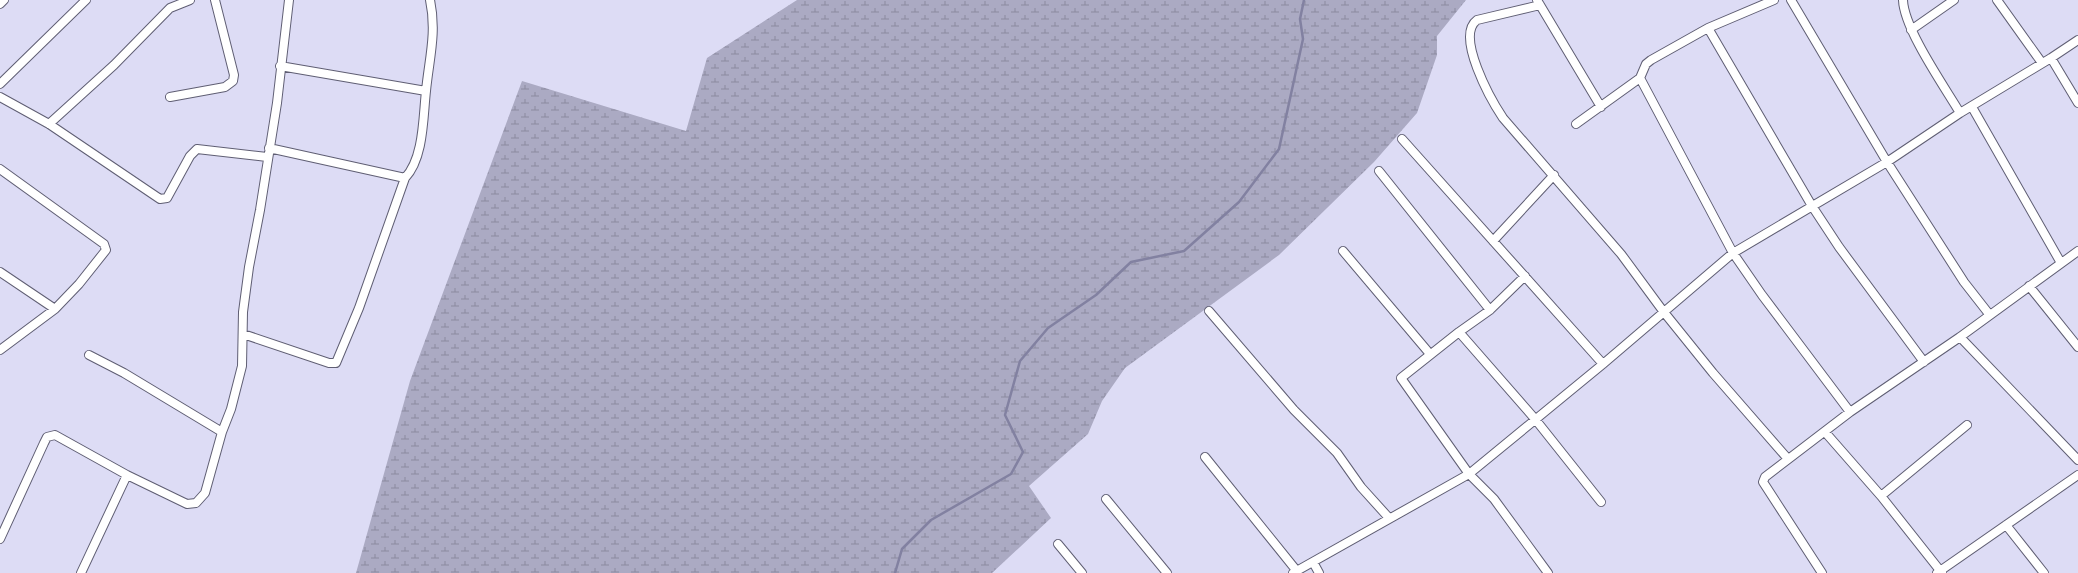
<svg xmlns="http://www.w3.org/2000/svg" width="2078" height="573" font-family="'Open Sans',sans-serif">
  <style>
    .wetland { fill: url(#wetland-marsh) }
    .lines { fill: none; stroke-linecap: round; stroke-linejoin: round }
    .stream { stroke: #8281a1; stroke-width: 2.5 }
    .minor-casing { stroke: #5f5e73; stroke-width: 10 }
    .minor { stroke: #fff; stroke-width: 8 }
  </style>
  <defs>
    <pattern id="wetland-marsh" width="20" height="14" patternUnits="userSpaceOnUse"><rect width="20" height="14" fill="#abaac3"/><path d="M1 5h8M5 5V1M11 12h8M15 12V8" fill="none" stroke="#8c8ba0"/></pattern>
  </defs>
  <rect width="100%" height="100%" fill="#dddcf5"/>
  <path class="wetland" d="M 797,0 L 1466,0 L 1437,36 L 1437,55 L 1417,113 L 1374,162 L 1279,255 L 1125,368 L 1102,401 L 1088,434 L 1029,486 L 1051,518 L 992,573 L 356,573 L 410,381 L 522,81 L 686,131 L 707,58 Z"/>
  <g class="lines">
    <path class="stream" d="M 895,573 L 902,549 L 931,520 L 1011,474 L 1023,452 L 1005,415 L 1020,361 L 1048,328 L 1096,295 L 1131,262 L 1184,251 L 1239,202 L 1279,149 L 1303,39 L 1300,19 L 1304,0"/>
    <defs>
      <path id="minor" d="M 1537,0 L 1601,107
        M 1774,0 L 1708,28 L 1651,60 L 1646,64 L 1640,78 L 1733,253 L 1762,295 L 1850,412
        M 1791,0 L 1887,162 L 1964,282 L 1989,314
        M 1903,0 C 1904,29 1944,86 1960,113
        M 1997,0 L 2042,63
        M 0,4 L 4,0
        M 1540,5 L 1477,20 C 1455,36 1491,100 1503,118 L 1621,254 L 1663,311 L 1713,373 L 1788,459
        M 1708,28 L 1812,206 L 1839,247 L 1924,362
        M 1911,30 L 1954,0
        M 2051,58 L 2078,103
        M 280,66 L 426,91
        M 0,84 L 86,0
        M 0,97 L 49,124 L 160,199 L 167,198 L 190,156 L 197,149 L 267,157
        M 170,97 L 225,87 L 233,81 L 234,75 L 215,0
        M 1972,107 L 2061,263
        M 49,124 L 114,65 L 170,8 L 190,0
        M 1576,124 L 1640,78
        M 1402,139 L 1603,364
        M 269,148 L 405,178 C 424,158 423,117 426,91 C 429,59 437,33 430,0
        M 0,169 L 104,244 L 106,250 L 79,284 L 55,309 L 0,350
        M 1379,171 L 1490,310
        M 1493,241 L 1554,175
        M 1343,251 L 1430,354
        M 0,272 L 55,309
        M 2029,286 L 2078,347
        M 1209,311 L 1294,410 L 1337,453 L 1361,487 L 1389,518
        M 1459,332 L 1535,419 L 1601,502
        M 243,334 L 329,363 L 336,363 L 359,308 L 405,178
        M 1960,337 L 2078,460
        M 89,355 L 124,373 L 222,432
        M 1825,432 L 1881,496 L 1942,573
        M 1205,457 L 1296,570
        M 1881,496 L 1967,425
        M 1106,499 L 1167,573
        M 2006,525 L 2044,573
        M 0,539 L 44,443 L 47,437 L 55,435 L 127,475 L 187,504 L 196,503 L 205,493 L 222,432 L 231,409 L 242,366 L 243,312 L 249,267 L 260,210 L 277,103 L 289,0
        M 1058,544 L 1082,573
        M 1313,562 L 1319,573
        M 81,573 L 127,475
        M 1293,573 L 1469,474 L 1401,378 L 1459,332 L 1490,310 L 1525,276
        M 1548,573 L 1494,499 L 1469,474 L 1603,364 L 1733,253 L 1887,162 L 1960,113 L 2051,58 L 2078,40
        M 1822,573 L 1763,482 L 1765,477 L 1850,412 L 1960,337 L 2078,251
        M 1937,573 L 2078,475"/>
    </defs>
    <use href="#minor" class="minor-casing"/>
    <use href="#minor" class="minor"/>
  </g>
</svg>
